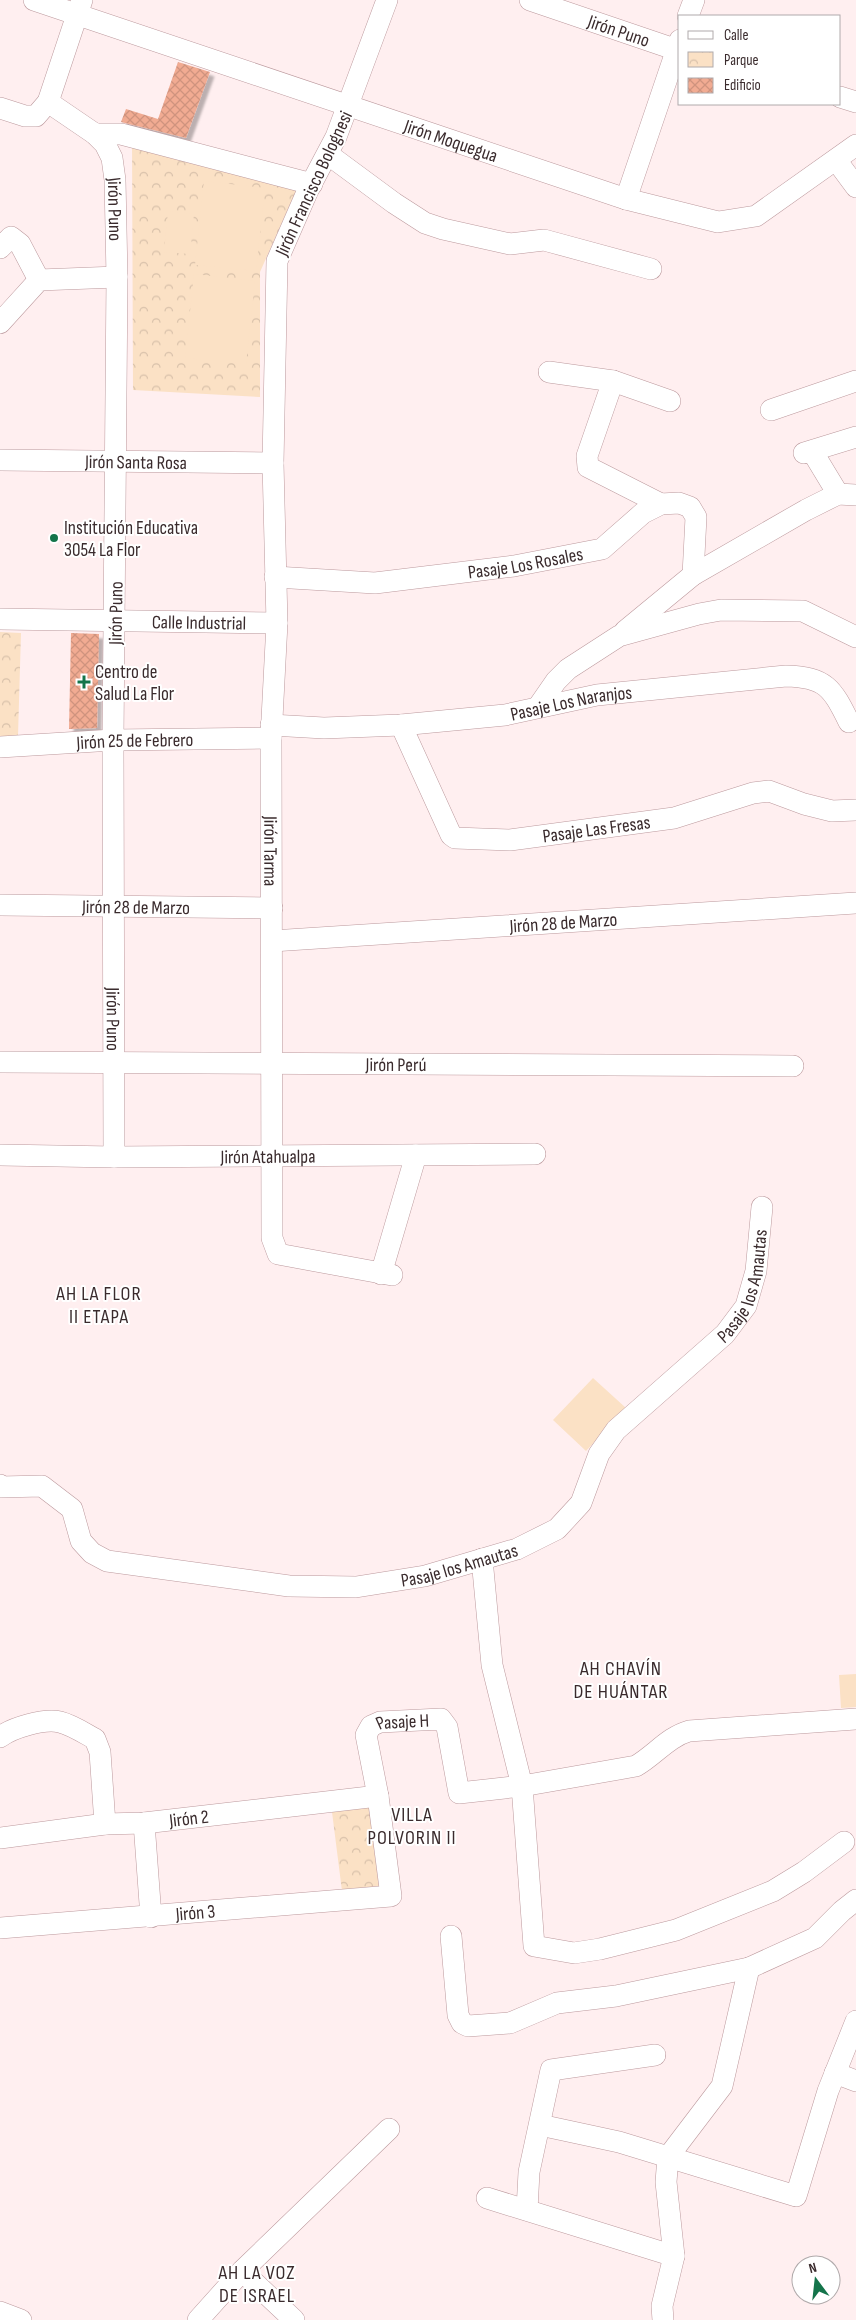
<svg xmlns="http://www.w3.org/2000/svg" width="856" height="2320" font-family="'Sofia Sans Condensed',sans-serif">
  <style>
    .park { fill: url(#park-crowns) }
    .pitch { fill: #fbe1c5 }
    .building { fill: url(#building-cross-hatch); filter: url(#shadow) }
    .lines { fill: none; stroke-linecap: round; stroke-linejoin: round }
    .minor-casing { stroke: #bc999d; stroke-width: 22 }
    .minor { stroke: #fff; stroke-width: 21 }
    .poi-dot { fill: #14744a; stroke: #fff; stroke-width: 2 }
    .labels { text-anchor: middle; stroke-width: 4; stroke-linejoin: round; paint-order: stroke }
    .street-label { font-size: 19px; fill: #3a2b2d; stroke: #fff }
    .poi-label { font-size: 19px; fill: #3a2b2d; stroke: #fff; text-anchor: start }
    .neighbourhood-label { font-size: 20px; letter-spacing: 1px; fill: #3a2b2d; stroke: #fff }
  </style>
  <defs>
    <pattern id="park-crowns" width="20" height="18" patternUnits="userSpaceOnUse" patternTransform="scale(1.25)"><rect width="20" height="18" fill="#fbe1c5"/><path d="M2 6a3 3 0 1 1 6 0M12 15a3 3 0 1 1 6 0" fill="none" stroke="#d8c1aa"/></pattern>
    <pattern id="building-cross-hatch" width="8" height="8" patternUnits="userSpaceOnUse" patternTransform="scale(1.25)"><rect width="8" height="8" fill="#f1ab92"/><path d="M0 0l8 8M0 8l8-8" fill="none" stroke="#cf937e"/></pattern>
    <filter id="shadow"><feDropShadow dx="4.5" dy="4.5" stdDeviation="1" flood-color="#0004"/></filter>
  </defs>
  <rect width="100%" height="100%" fill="#ffeff0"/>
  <path class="park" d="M 132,138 L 300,182 L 260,272 L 260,397 L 133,390 Z
    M 0,632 L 21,633 L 18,736 L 0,736 Z
    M 369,1806 L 379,1886 L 342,1891 L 332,1812 Z"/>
  <path class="pitch" d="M 204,181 L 265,188 L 256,271 L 195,265 Z
    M 168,211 L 194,214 L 190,254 L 164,252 Z
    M 194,274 L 255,281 L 246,364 L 185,358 Z
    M 593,1378 L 626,1408 L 586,1451 L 553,1420 Z
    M 856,1674 L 856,1707 L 841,1708 L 839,1675 Z"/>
  <path class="building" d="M 178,62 L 210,72 L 186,138 L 121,122 L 126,109 L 158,119 Z
    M 71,633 L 99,634 L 97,728 L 69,729 Z"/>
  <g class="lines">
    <defs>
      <g id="minor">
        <path id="s1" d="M 34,0 L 626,199 L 718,222 L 756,216 L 856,145"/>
        <path id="s2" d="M 387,0 L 336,137 L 308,190 L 277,261 L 273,463 L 277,623 L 271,738 L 272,1238 L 278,1254 L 392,1275"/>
        <path id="s3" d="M 530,0 L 680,51"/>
        <path d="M 688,16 L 694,0"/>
        <path d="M 840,97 L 856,102"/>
        <path id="s4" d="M 48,102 L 95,134 L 105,144 L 112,158 L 115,180 L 117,277 L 113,740 L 114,1157"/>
        <path d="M 0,108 L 25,116 L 36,116 L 48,102 L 82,0"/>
        <path d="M 95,134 L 121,134 L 312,184"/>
        <path d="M 329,155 L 394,203 L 425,223 L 443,229 L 510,244 L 544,240 L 651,269"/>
        <path d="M 836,160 L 856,187"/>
        <path d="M 626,199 L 680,40"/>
        <path d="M 0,248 L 11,237 L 20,244 L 39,280"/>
        <path d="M 0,323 L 39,280 L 117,277"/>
        <path d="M 549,372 L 613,381 L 670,401"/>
        <path d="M 613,381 L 587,456 L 588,467 L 661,504"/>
        <path d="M 771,410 L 856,381"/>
        <path d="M 812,451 L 838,494"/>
        <path d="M 804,453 L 856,437"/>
        <path id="s5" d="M 0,460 L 273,463"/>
        <path id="s6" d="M 275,577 L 375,583 L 514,566 L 602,549 L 643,513 L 661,504 L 679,503 L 690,507 L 696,517 L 693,575"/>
        <path id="s7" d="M 0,619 L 277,623"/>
        <path d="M 625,631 L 693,575 L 806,510 L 838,494 L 856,495"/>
        <path d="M 538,707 L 556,681 L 568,669 L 619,636 L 699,614 L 721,610 L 803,611 L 856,637"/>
        <path id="s8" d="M 271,725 L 324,728 L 401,725 L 505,715 L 597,695 L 786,676 C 826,677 832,688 849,722"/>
        <path id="s9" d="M 401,725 L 451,835 L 455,838 L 510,840 L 674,818 L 753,793 L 769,791 L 804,804 L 832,811 L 856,810"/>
        <path id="s10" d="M 0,747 L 113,740 L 271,738"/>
        <path id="s11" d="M 0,905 L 272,908"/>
        <path id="s12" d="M 272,941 L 856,903"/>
        <path id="s13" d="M 0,1062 L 793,1066"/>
        <path id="s14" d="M 0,1155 L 114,1157 L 535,1154"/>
        <path d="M 381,1274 L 416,1155"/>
        <path id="s15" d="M 0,1485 L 1,1487 L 42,1486 L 72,1509 L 81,1541 L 92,1553 L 107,1561 L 289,1586 L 356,1587 L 425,1576 L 517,1549 L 557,1529 L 581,1503 L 599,1454 L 616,1430 L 725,1334 L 746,1306 L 756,1271 L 762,1207"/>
        <path d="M 482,1559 L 492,1665 L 522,1786 L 534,1946 L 574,1953 L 600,1949 L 676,1930 L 773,1891 L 804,1872 L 844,1842"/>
        <path d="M 0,1737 C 12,1728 44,1718 60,1722 C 72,1725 84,1733 95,1739 L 100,1752 L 105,1824"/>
        <path d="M 144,1823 L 151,1917"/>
        <path id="s16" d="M 0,1838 L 105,1824 L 144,1823 L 378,1796"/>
        <path id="s17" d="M 0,1928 L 391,1896 L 378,1796 L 366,1735 L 371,1726 L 380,1722 L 441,1719 L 447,1727 L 459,1793 L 522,1786 L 636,1766 C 655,1755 668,1737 689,1731 L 856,1719"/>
        <path d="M 451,1936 L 458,2015 L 462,2023 L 468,2026 L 510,2023 L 557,2003 L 616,1996 L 749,1968"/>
        <path d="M 835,2073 L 856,2081"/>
        <path d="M 540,2125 L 619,2142 L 796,2196 L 828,2091 L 856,2021"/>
        <path d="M 487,2198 L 674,2256"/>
        <path d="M 527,2210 L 529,2172 L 551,2070 L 655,2055"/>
        <path d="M 242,2271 L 294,2320"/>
        <path d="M 0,2312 L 21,2320"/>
        <path d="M 198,2320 L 242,2271 L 389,2129"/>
        <path d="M 663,2320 L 662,2306 L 674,2256 L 666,2182 L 668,2157 L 722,2086 L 749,1968 L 815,1938 L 842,1911 L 856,1900"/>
      </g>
    </defs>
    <use href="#minor" class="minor-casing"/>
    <use href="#minor" class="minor"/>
  </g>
  <g class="poi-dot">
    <circle cx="54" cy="538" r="5"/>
    <path d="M81.5 674.5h5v5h5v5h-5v5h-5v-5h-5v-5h5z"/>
  </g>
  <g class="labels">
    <g class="street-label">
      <text dy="7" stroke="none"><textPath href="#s3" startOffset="94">Jirón Puno</textPath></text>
      <text dy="7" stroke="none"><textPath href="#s1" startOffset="440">Jirón Moquegua</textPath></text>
      <text transform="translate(313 183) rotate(-65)" y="7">Jirón Francisco Bolognesi</text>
      <text dy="7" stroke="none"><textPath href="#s4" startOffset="138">Jirón Puno</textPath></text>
      <text dy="7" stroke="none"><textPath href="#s5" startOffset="136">Jirón Santa Rosa</textPath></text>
      <text dy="7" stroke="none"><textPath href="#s6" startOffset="252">Pasaje Los Rosales</textPath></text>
      <text transform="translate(115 613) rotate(-89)" y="7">Jirón Puno</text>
      <text dy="7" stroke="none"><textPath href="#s7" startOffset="199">Calle Industrial</textPath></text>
      <text dy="7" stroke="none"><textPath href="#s8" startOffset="302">Pasaje Los Naranjos</textPath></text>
      <text dy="7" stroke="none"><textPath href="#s10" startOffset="135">Jirón 25 de Febrero</textPath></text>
      <text dy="7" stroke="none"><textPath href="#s9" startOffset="268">Pasaje Las Fresas</textPath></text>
      <text dy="7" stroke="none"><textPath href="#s2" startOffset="874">Jirón Tarma</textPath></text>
      <text dy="7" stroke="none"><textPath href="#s11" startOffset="136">Jirón 28 de Marzo</textPath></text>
      <text dy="7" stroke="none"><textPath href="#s12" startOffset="292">Jirón 28 de Marzo</textPath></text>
      <text dy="7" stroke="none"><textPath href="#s4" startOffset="948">Jirón Puno</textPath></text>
      <text dy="7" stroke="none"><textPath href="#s13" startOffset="396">Jirón Perú</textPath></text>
      <text dy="7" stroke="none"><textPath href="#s14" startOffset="268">Jirón Atahualpa</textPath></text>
      <text dy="7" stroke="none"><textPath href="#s15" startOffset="924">Pasaje los Amautas</textPath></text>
      <text dy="7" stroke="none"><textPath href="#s15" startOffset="504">Pasaje los Amautas</textPath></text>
      <text dy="7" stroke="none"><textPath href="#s17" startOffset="598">Pasaje H</textPath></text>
      <text dy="7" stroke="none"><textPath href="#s16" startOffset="190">Jirón 2</textPath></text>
      <text dy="7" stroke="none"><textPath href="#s17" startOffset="196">Jirón 3</textPath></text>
    </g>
    <g class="poi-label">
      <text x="64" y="534">Institución Educativa<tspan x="64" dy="22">3054 La Flor</tspan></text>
      <text x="95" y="678">Centro de<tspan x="95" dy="22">Salud La Flor</tspan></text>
    </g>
    <g class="neighbourhood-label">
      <text x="99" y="1300">AH LA FLOR<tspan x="99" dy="23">II ETAPA</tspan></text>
      <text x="621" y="1675">AH CHAVÍN<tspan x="621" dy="23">DE HUÁNTAR</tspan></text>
      <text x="412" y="1821">VILLA<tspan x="412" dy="23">POLVORIN II</tspan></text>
      <text x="257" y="2279">AH LA VOZ<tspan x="257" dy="23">DE ISRAEL</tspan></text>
    </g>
  </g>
  <rect x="678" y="15" width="162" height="90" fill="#ffffff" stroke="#b0aaab"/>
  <rect x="688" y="31" width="25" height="8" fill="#ffffff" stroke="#b0aaab"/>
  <text x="724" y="40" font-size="15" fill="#3a2b2d">Calle</text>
  <rect x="688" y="52" width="25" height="15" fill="url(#park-crowns)" stroke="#b0aaab"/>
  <text x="724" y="65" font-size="15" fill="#3a2b2d">Parque</text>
  <rect x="688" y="78" width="25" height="15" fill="url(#building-cross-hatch)" stroke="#b0aaab"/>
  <text x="724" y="90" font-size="15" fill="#3a2b2d">Edificio</text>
  <g transform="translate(816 2280) rotate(345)"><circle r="24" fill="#ffffff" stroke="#b0aaab"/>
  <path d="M0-4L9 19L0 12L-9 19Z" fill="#14744a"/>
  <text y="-8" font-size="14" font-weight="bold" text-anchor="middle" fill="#3a2b2d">N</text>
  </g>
</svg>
